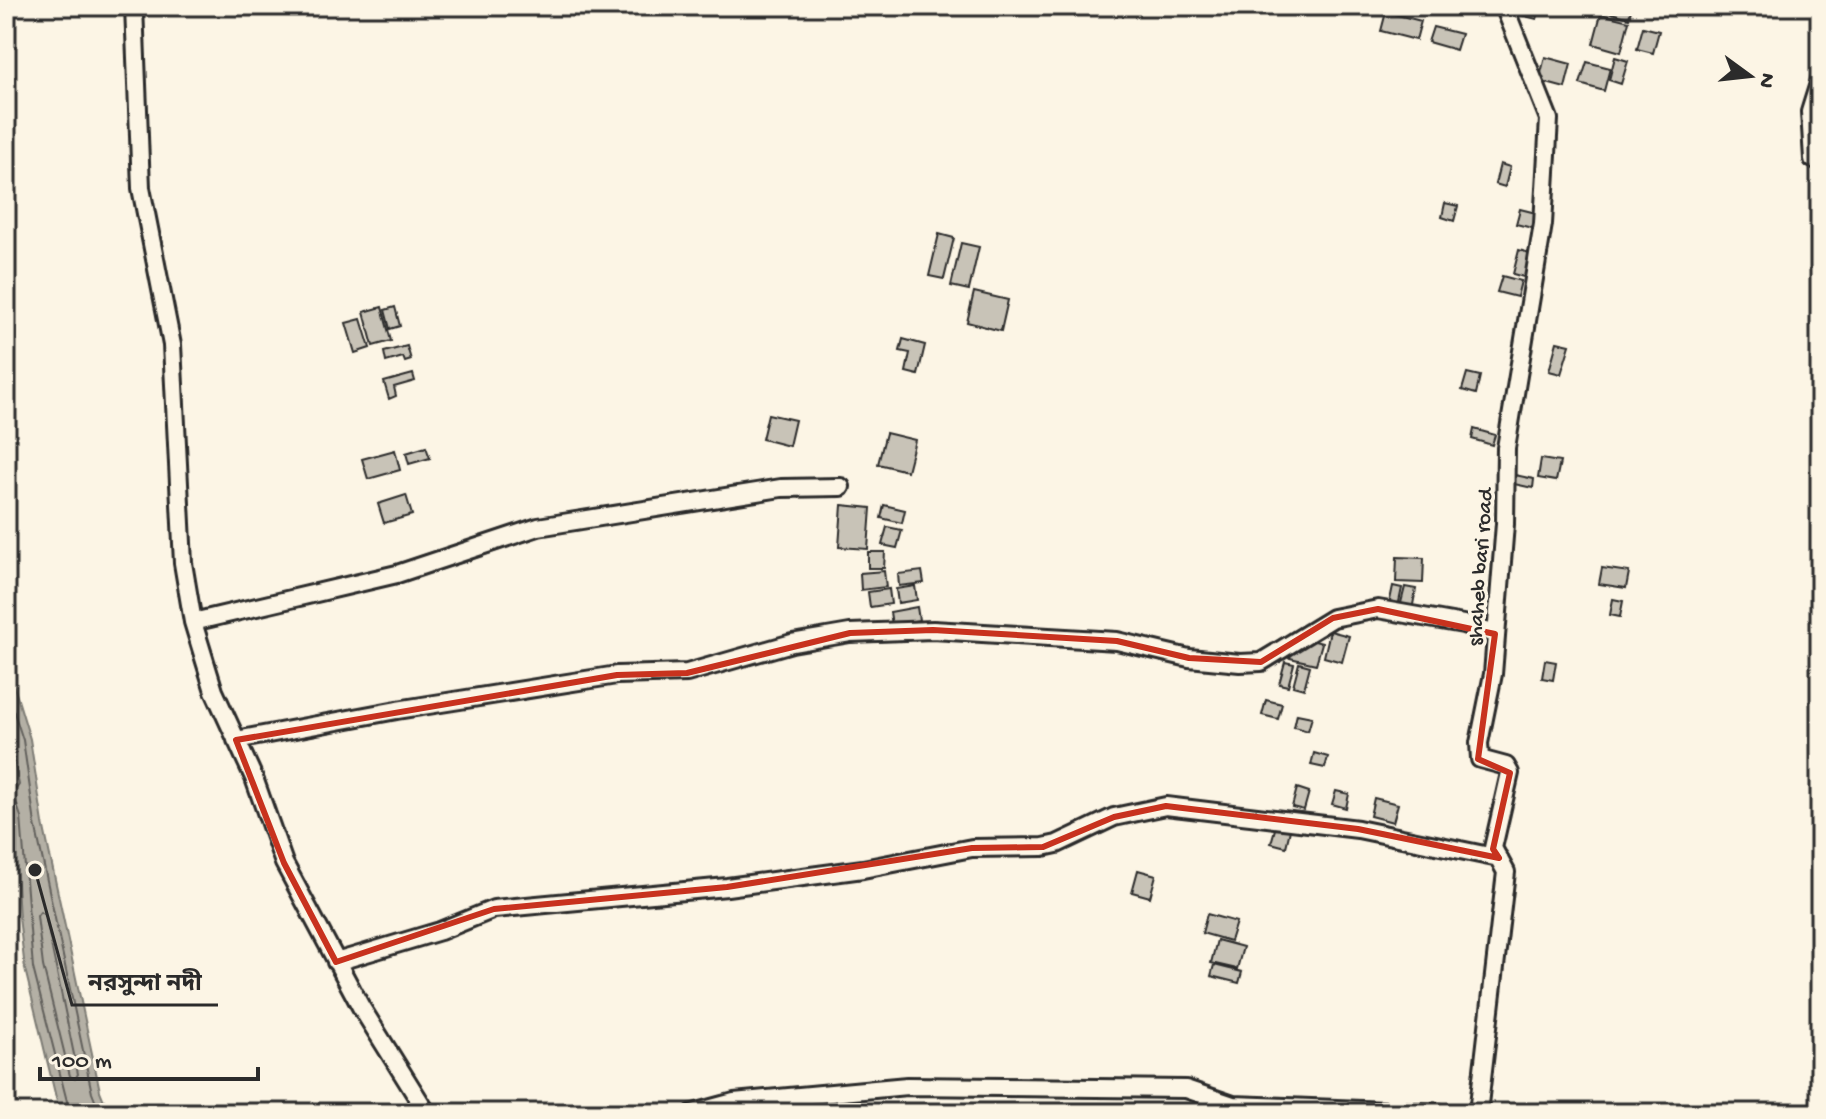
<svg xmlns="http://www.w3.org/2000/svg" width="1826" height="1119" font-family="'Gochi Hand','Noto Sans Bengali',sans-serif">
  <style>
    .water { fill: #b4b0a5; stroke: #7d7b74; stroke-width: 2 }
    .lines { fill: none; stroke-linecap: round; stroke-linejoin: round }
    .shore { stroke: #62605c; stroke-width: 2 }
    .building { fill: #c8c3b7; stroke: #2b2b2b; stroke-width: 2 }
    .minor-casing { stroke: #2b2b2b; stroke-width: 22 }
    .minor { stroke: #fcf5e5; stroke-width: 16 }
    .marked { fill: none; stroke: #c8321e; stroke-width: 6; stroke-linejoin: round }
    .labels { text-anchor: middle; stroke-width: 7; stroke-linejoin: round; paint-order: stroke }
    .street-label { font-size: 22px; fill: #2b2b2b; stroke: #fcf5e5 }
    .leader { fill: none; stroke: #2b2b2b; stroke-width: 3 }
    .callout-dot { fill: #2b2b2b; stroke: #fcf5e5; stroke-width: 3 }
    .callout-label { font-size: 24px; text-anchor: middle; font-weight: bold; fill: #2b2b2b; stroke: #fcf5e5; stroke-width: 7; stroke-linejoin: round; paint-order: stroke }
  </style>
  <rect width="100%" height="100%" fill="#fcf5e5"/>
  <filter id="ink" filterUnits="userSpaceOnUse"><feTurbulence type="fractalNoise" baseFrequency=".0125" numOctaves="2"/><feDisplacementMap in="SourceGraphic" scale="16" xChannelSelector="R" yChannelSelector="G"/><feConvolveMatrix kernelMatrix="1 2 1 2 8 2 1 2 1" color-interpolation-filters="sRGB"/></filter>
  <g filter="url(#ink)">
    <path class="water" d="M 6,639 L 9,670 L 30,739 L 43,823 L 100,1091 L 109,1113 L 65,1113 L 58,1106 L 25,969 L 19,917 L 13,819 L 6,793 Z"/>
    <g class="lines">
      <path class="shore" d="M 6,688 L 23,740 L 35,824 L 92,1093 L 100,1113
        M 6,721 L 19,785 L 16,789 L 6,788
        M 6,798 L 16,802 L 21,817 L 33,968 L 70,1113
        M 40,912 L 45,915 L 78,1074 L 75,1079 L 70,1076 L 43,966 L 37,916 Z"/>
    </g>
    <path class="building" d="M 1519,6 L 1541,6 L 1537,19 L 1517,14 Z
      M 1605,6 L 1632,6 L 1629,18 L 1604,11 Z
      M 1386,12 L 1421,21 L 1416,40 L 1381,31 Z
      M 1601,14 L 1629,21 L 1621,52 L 1593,44 Z
      M 1433,27 L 1461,34 L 1456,50 L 1428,42 Z
      M 1643,27 L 1659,31 L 1653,53 L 1637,49 Z
      M 1545,57 L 1571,64 L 1565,88 L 1539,81 Z
      M 1615,57 L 1628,61 L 1621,84 L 1609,80 Z
      M 1587,62 L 1610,68 L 1604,91 L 1580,84 Z
      M 1500,164 L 1510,167 L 1505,187 L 1495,184 Z
      M 1445,203 L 1458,206 L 1454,221 L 1442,217 Z
      M 1520,209 L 1540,214 L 1536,229 L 1516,224 Z
      M 939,234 L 954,238 L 944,279 L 929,276 Z
      M 961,243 L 979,247 L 969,290 L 951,286 Z
      M 1519,250 L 1533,254 L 1527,278 L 1513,274 Z
      M 1502,276 L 1521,281 L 1517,297 L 1497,292 Z
      M 974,292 L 1008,300 L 1001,331 L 967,322 Z
      M 382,307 L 391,341 L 373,346 L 364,312 Z
      M 395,307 L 400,326 L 390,329 L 385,310 Z
      M 361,319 L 370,348 L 355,353 L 346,323 Z
      M 903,339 L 925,345 L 918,375 L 906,372 L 910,353 L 900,351 Z
      M 1557,342 L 1570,345 L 1561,374 L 1549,371 Z
      M 407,346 L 411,360 L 405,362 L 403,357 L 386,362 L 384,352 Z
      M 1467,373 L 1480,376 L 1476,394 L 1462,390 Z
      M 413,374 L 415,381 L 394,387 L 396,396 L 389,399 L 384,382 Z
      M 768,414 L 795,420 L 789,446 L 762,439 Z
      M 1474,429 L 1495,435 L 1492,445 L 1472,439 Z
      M 886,433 L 915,440 L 907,471 L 878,464 Z
      M 426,447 L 430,458 L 409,464 L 406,453 Z
      M 395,450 L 400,470 L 368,479 L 362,459 Z
      M 1541,459 L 1560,462 L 1556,481 L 1538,478 Z
      M 1515,475 L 1534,479 L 1533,488 L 1514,484 Z
      M 406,495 L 412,515 L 384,523 L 378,504 Z
      M 842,505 L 871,508 L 868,549 L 839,547 Z
      M 884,505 L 905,510 L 902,523 L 881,518 Z
      M 887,527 L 902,530 L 897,548 L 882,545 Z
      M 868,552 L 885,552 L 884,568 L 868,568 Z
      M 1397,557 L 1424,558 L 1423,583 L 1396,582 Z
      M 1602,568 L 1629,572 L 1626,588 L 1599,584 Z
      M 884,571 L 886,587 L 861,590 L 860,573 Z
      M 922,571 L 924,583 L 899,586 L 898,574 Z
      M 915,586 L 917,600 L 898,603 L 896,589 Z
      M 1393,586 L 1402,588 L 1398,607 L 1389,605 Z
      M 1405,587 L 1416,589 L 1412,610 L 1400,607 Z
      M 889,589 L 891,604 L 870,607 L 868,592 Z
      M 1613,599 L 1623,601 L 1620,617 L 1610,615 Z
      M 917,607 L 919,620 L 892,625 L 890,612 Z
      M 1330,631 L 1349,636 L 1342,662 L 1324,657 Z
      M 1296,636 L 1322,643 L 1316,664 L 1290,658 Z
      M 1545,660 L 1556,662 L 1553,680 L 1542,678 Z
      M 1285,662 L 1294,664 L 1288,686 L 1279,684 Z
      M 1299,663 L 1310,666 L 1304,689 L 1293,686 Z
      M 1266,700 L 1282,704 L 1278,719 L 1262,715 Z
      M 1297,714 L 1312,717 L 1308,731 L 1294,727 Z
      M 1314,753 L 1328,757 L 1325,768 L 1311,765 Z
      M 1297,788 L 1309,792 L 1304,810 L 1292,807 Z
      M 1336,791 L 1349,794 L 1346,808 L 1332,804 Z
      M 1374,798 L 1398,804 L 1393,822 L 1370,816 Z
      M 1277,822 L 1291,826 L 1286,847 L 1271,843 Z
      M 1138,870 L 1156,875 L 1150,897 L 1132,892 Z
      M 1207,914 L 1236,922 L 1230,941 L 1202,933 Z
      M 1217,940 L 1243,947 L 1237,969 L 1211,963 Z
      M 1214,965 L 1242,972 L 1239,983 L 1211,976 Z"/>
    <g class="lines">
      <defs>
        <path id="minor" d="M 134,6 L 141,188 L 172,345 L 183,563 L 193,622 L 214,691 L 254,778 L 284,863 L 361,1007 L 427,1113
          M 1813,159 L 1810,112 L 1820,80
          M 193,622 L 397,574 L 538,527 L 781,488 L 841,487
          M 236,740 L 397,710 L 617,675 L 687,673 L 792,643 L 850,633 L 933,630 L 1117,641 L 1189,658 L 1240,663 L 1261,662 L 1333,618 L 1378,609 L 1463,624 L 1495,634
          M 336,962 L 440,931 L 494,909 L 727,887 L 863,869 L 972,848 L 1043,847 L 1057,844 L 1114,817 L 1166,806 L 1358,829 L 1499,858
          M 693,1113 L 734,1102 L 907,1086 L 1186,1089 L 1233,1105 L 1439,1113
          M 1478,1113 L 1506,872 L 1493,848 L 1510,773 L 1506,766 L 1480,759 L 1479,743 L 1493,674 L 1505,524 L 1506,448 L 1543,224 L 1549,119 L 1504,6"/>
      </defs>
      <use href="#minor" class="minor-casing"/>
      <use href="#minor" class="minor"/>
    </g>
  </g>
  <path class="marked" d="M 1378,609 L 1495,634 L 1478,759 L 1510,773 L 1493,849 L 1499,858 L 1358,829 L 1166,806 L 1114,817 L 1043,847 L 972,848 L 727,887 L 494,909 L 336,962 L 284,863 L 236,740 L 617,675 L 687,673 L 850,633 L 933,630 L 1117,641 L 1189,658 L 1261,662 L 1333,618 Z"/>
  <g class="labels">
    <g class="street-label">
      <text transform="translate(1478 567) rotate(-86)" y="8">shaheb bari road</text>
    </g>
  </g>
  <path class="leader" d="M35 870L72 1005H218"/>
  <circle class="callout-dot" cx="35" cy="870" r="8"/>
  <g class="callout-label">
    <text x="145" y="990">নরসুন্দা নদী</text>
  </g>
  <rect width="1826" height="1119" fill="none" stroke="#fcf5e5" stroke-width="32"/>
  <rect x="16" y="16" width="1794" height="1087" fill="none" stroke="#2b2b2b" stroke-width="3" filter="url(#ink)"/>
  <g transform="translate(1750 76) rotate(105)" stroke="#fcf5e5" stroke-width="6" paint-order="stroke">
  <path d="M0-6L14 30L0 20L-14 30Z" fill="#2b2b2b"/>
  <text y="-12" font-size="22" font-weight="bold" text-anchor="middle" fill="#2b2b2b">N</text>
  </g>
  <path d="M40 1067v12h218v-12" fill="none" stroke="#2b2b2b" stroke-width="4"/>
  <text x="52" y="1067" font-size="24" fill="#2b2b2b" stroke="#fcf5e5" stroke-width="6" paint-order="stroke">100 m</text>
</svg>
